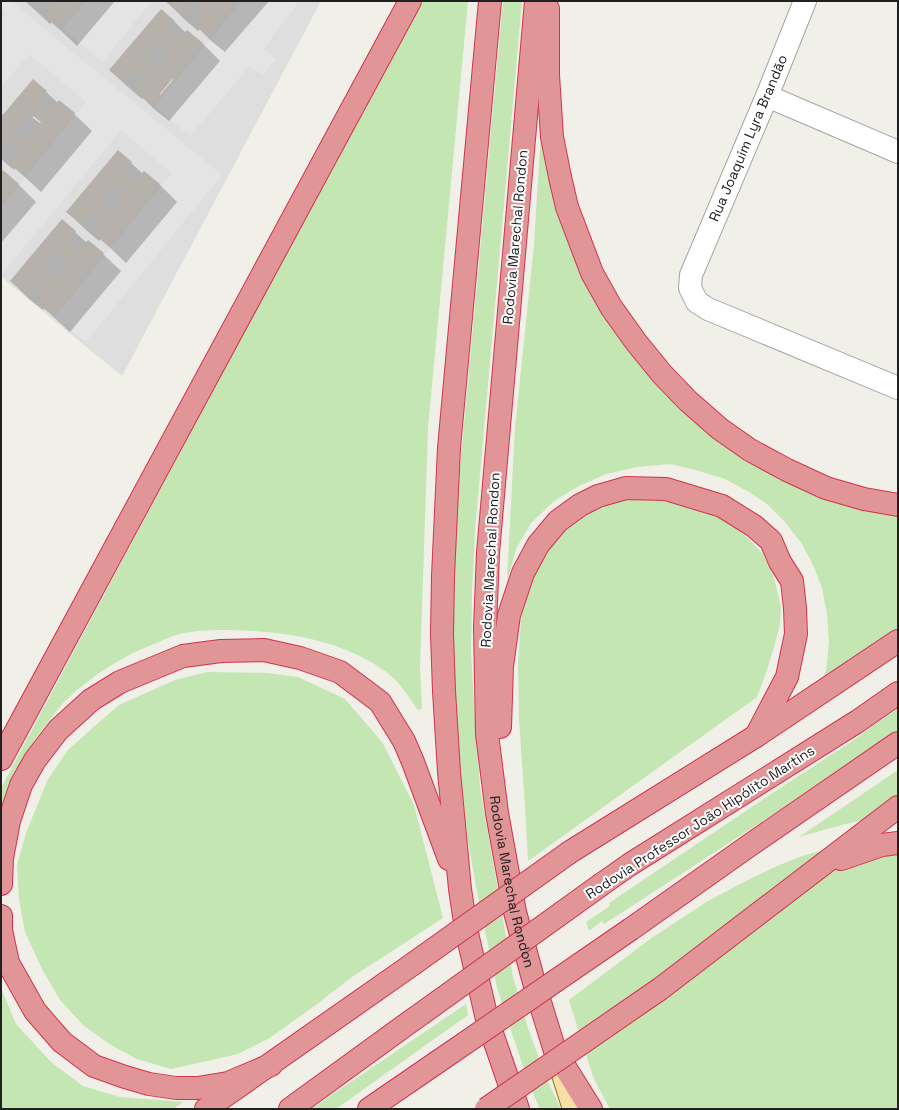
<svg xmlns="http://www.w3.org/2000/svg" width="899" height="1110" font-family="'Space Grotesk',sans-serif">
  <style>
    .residential { fill: #dedede }
    .grass { fill: #c3e6b2 }
    .parking { fill: #e4e4e4 }
    .shadow { fill: #0003; fill-rule: evenodd }
    .building { fill: #b6b1aa; fill-rule: evenodd }
    .lines { fill: none; stroke-linecap: round; stroke-linejoin: round }
    .minor-casing { stroke: #a4a4a4; stroke-width: 24 }
    .major-casing { stroke: #937b0a; stroke-width: 24 }
    .highway-casing { stroke: #d03350; stroke-width: 24 }
    .minor { stroke: #fff; stroke-width: 22 }
    .major { stroke: #f6e0a7; stroke-width: 22 }
    .highway { stroke: #e29597; stroke-width: 22 }
    .highway-bridge-casing { stroke: #d03350; stroke-width: 24; stroke-linecap: butt }
    .highway-bridge { stroke: #e29597; stroke-width: 22 }
    .labels { text-anchor: middle; stroke-width: 4; stroke-linejoin: round; paint-order: stroke }
    .street-label { font-size: 14px; fill: #202020; stroke: #fff }
  </style>
  <rect width="100%" height="100%" fill="#f0efe8"/>
  <path class="residential" d="M 1,1 L 321,1 L 122,376 L 1,277 Z"/>
  <path class="grass" d="M 421,1 L 468,1 L 428,428 L 420,667 L 422,709 L 418,710 C 408,696 400,682 385,671 C 340,639 284,631 230,630 C 213,630 196,630 179,634 C 172,636 165,639 159,642 C 124,655 92,675 65,701 C 60,706 56,712 52,717 C 41,731 29,746 22,762 C 13,780 8,800 1,819 L 1,788 Z
    M 503,1 L 522,1 L 475,531 L 472,591 L 471,653 L 475,718 L 480,787 L 513,977 L 528,1028 L 546,1078 L 561,1109 L 540,1109 L 529,1084 L 497,988 L 477,892 L 468,841 L 459,768 L 454,694 L 453,616 L 455,548 L 460,469 Z
    M 541,133 L 548,170 L 664,390 L 855,506 L 898,516 L 898,633 L 819,685 L 826,671 L 829,642 L 827,614 L 822,588 L 814,567 L 802,544 L 785,522 L 767,504 L 749,492 L 725,479 L 696,470 L 670,464 L 637,467 L 606,474 L 579,486 L 554,501 L 531,523 L 516,549 L 507,581 L 515,428 L 534,245 Z
    M 659,498 L 698,506 L 726,520 L 747,537 L 763,554 L 774,578 L 781,607 L 780,624 L 774,647 L 767,670 L 757,697 L 528,861 L 525,805 L 519,720 L 518,662 L 523,595 L 557,531 L 604,504 L 630,499 Z
    M 207,672 L 268,673 L 298,677 L 345,699 L 382,742 L 414,805 L 443,918 L 352,977 L 313,1007 L 268,1039 L 238,1054 L 171,1069 L 137,1059 L 111,1045 L 83,1025 L 60,1000 L 42,969 L 25,932 L 19,900 L 17,865 L 26,833 L 48,779 L 68,750 L 97,724 L 119,705 L 175,680 Z
    M 898,708 L 898,729 L 797,799 L 604,924 L 602,921 L 589,931 L 586,922 L 610,906 L 609,903 L 783,786 L 848,744 Z
    M 898,770 L 898,816 C 864,817 831,828 799,837 Z
    M 898,836 L 898,1109 L 610,1109 L 594,1079 L 581,1039 L 569,1000 L 653,937 L 708,901 L 740,884 L 777,866 L 802,856 L 842,845 Z
    M 1,988 L 16,1024 L 51,1062 L 83,1086 L 120,1097 L 183,1102 L 173,1109 L 1,1109 Z
    M 466,1004 L 468,1015 L 336,1109 L 311,1109 Z"/>
  <path class="parking" d="M 1,1 L 11,1 L 222,175 L 86,342 L 55,317 L 172,173 L 121,130 L 2,274 L 1,273 L 1,207 L 86,102 L 29,54 L 1,88 L 1,18 L 6,13 L 1,9 Z
    M 86,1 L 152,1 L 102,62 L 63,29 Z
    M 242,1 L 299,1 L 264,49 L 276,59 L 263,75 L 250,66 L 190,136 L 155,106 Z"/>
  <path class="shadow" d="M 25,1 L 115,1 L 77,46 L 52,22 L 50,24 Z
    M 166,1 L 269,1 L 225,52 L 210,40 L 200,29 L 198,31 L 184,19 Z
    M 174,21 L 186,33 L 187,31 L 203,44 L 220,61 L 169,121 L 154,109 L 143,98 L 142,99 L 128,87 L 110,70 ZM 172,78 L 173,80 L 160,95 L 159,94 Z
    M 46,92 L 58,103 L 74,114 L 92,131 L 41,192 L 15,168 L 14,170 L 1,159 L 1,118 ZM 33,115 L 45,125 L 44,126 L 33,118 Z
    M 118,151 L 143,174 L 145,172 L 160,185 L 177,202 L 126,263 L 101,239 L 99,241 L 85,229 L 67,212 Z
    M 1,173 L 18,184 L 36,202 L 1,243 Z
    M 75,232 L 87,243 L 88,241 L 103,254 L 121,271 L 70,332 L 44,308 L 43,310 L 28,298 L 11,281 Z"/>
  <path class="building" d="M 25,1 L 38,1 L 32,7 Z
    M 50,1 L 83,1 L 59,29 L 44,16 L 54,4 Z
    M 165,1 L 237,1 L 207,36 L 192,23 L 202,11 L 191,2 L 180,14 Z
    M 161,9 L 175,21 L 166,31 L 177,41 L 187,30 L 203,43 L 151,104 L 135,91 L 146,79 L 135,70 L 124,83 L 109,70 ZM 156,42 L 169,52 L 156,69 L 143,58 Z
    M 33,79 L 47,91 L 38,102 L 49,112 L 59,100 L 75,113 L 23,175 L 7,162 L 17,150 L 6,141 L 1,147 L 1,117 ZM 28,112 L 41,122 L 28,139 L 15,129 Z
    M 118,150 L 132,162 L 123,173 L 134,183 L 144,171 L 160,184 L 108,246 L 93,233 L 103,221 L 92,212 L 81,224 L 66,212 ZM 113,183 L 126,194 L 113,210 L 100,200 Z
    M 3,170 L 19,184 L 1,205 L 1,173 Z
    M 62,219 L 76,231 L 67,242 L 78,252 L 88,240 L 104,253 L 52,315 L 36,302 L 46,290 L 35,280 L 25,293 L 10,281 ZM 57,252 L 70,263 L 57,279 L 44,269 Z"/>
  <g class="lines">
    <defs>
      <path id="minor" d="M 805,1 L 767,96 L 691,275 L 690,288 L 697,302 L 708,309 L 898,388
        M 767,96 L 898,152"/>
      <path id="major" d="M 561,1068 L 574,1109"/>
      <g id="highway">
        <path d="M 490,1 L 449,448 L 443,576 L 442,634 L 444,691 L 449,772 L 460,889 L 466,929 L 487,1019 L 518,1109"/>
        <path id="s1" d="M 536,1 L 488,553 L 485,628 L 487,734 L 497,813 L 515,912 L 535,986 L 555,1051 L 591,1109"/>
        <path d="M 548,9 L 548,75 L 552,137 L 560,177 L 567,207 L 592,273 L 611,307 L 636,342 L 662,374 L 688,401 L 720,429 L 750,450 L 787,470 L 826,488 L 864,499 L 898,505"/>
        <path d="M 500,727 L 502,666 L 509,615 L 523,573 L 538,545 L 558,521 L 580,505 L 598,496 L 626,488 L 666,489 L 722,506 L 754,526 L 771,541 L 780,562 L 792,581 L 795,608 L 796,634 L 787,677 L 756,736"/>
        <path d="M 1,759 L 410,1"/>
        <path d="M 570,852 L 756,736 L 898,641"/>
        <path d="M 841,859 L 882,845 L 898,843"/>
        <path d="M 1,884 L 2,858 L 9,821 L 21,785 L 35,760 L 58,730 L 91,700 L 120,682 L 183,656 L 221,651 L 264,650 L 300,658 L 340,672 L 380,702 L 404,741 L 413,762 L 449,859"/>
        <path d="M 602,884 L 629,865 L 858,721 L 898,693"/>
        <path d="M 1,916 L 1,930 L 8,963 L 35,1011 L 62,1042 L 94,1066 L 125,1077 L 149,1084 L 176,1088 L 198,1088 L 228,1083 L 271,1065"/>
        <path d="M 631,929 L 750,845 L 898,743"/>
        <path d="M 660,989 L 898,807"/>
        <path d="M 206,1109 L 413,964"/>
        <path d="M 290,1109 L 411,1021 L 421,1014"/>
        <path d="M 369,1109 L 436,1063"/>
      </g>
    </defs>
    <use href="#minor" class="minor-casing"/>
    <use href="#major" class="major-casing"/>
    <use href="#highway" class="highway-casing"/>
    <use href="#minor" class="minor"/>
    <use href="#major" class="major"/>
    <use href="#highway" class="highway"/>
    <defs>
      <path id="highway-bridge" d="M 413,964 L 570,852
        M 421,1014 L 602,884
        M 436,1063 L 631,929
        M 486,1109 L 660,989"/>
    </defs>
    <use href="#highway-bridge" class="highway-bridge-casing"/>
    <use href="#highway-bridge" class="highway-bridge"/>
  </g>
  <g class="labels">
    <g class="street-label">
      <text transform="translate(748 138) rotate(-67)" y="5">Rua Joaquim Lyra Brandão</text>
      <text transform="translate(515 237) rotate(-85)" y="5">Rodovia Marechal Rondon</text>
      <text transform="translate(490 560) rotate(-87)" y="5">Rodovia Marechal Rondon</text>
      <text transform="translate(700 822) rotate(-33)" y="5">Rodovia Professor João Hipólito Martins</text>
      <text dy="5" stroke="none"><textPath href="#s1" startOffset="885">Rodovia Marechal Rondon</textPath></text>
    </g>
  </g>
  <rect width="899" height="1110" fill="none" stroke="#202020" stroke-width="4"/>
</svg>
